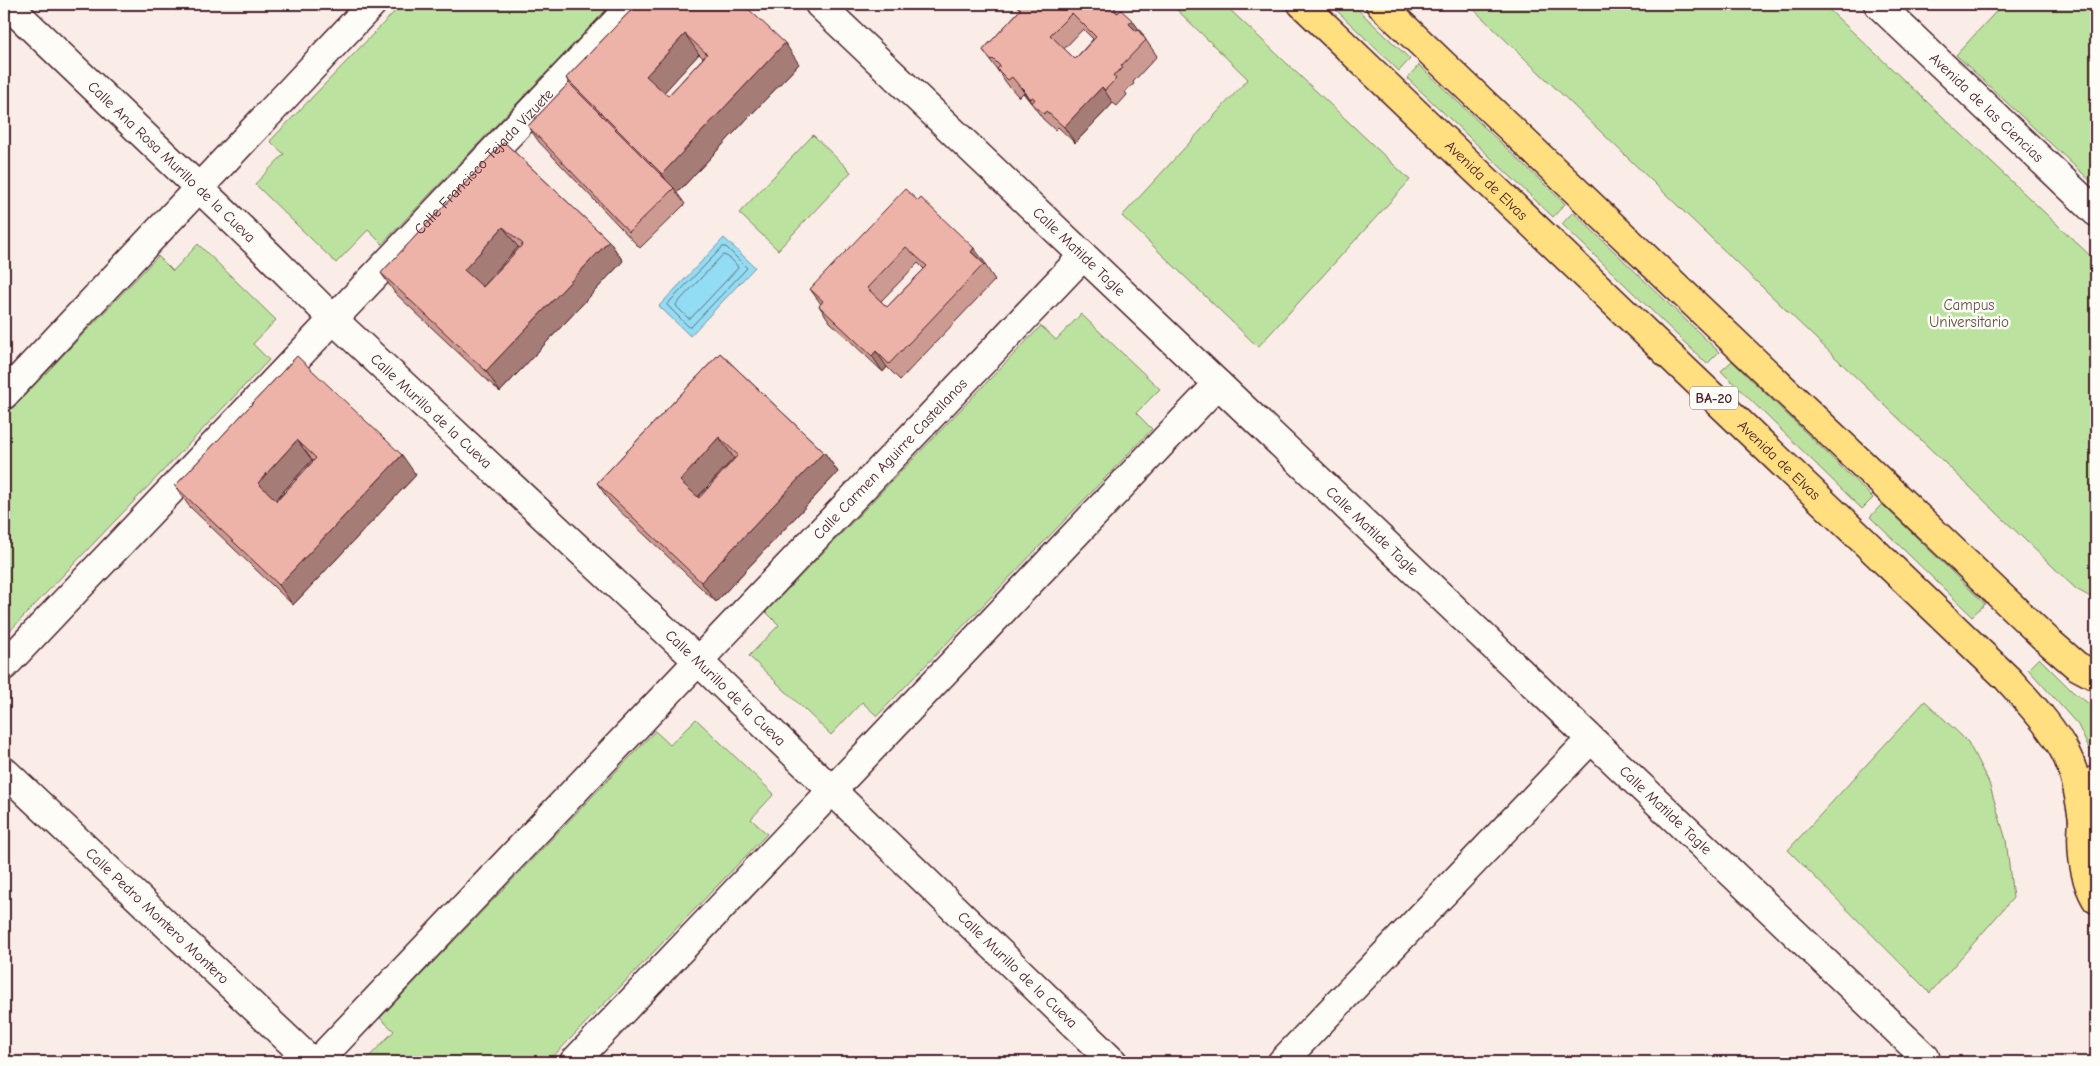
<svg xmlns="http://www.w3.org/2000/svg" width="2100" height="1066" font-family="'Comic Neue',sans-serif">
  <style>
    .green { fill: #bbe39f; stroke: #828165 }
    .water { fill: #92ddf3; stroke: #7591a3 }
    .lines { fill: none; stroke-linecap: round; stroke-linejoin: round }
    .shore { stroke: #676b7b; stroke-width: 1 }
    .minor-casing { stroke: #4a1f2b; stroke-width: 31 }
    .highway-casing { stroke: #4a1f2b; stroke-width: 31 }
    .minor { stroke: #fdfcf7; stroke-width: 28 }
    .highway { stroke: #ffdf80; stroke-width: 28 }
    .wall { fill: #cc9a90; stroke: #4a1f2b; fill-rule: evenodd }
    .shaded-wall { fill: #a67d76; stroke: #4a1f2b }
    .building { fill: #edb3a8; stroke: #4a1f2b; fill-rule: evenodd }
    .labels { text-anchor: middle; stroke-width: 5; stroke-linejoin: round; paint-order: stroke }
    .shield { fill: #fdfcf7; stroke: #806168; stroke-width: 1 }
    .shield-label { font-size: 14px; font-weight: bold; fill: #4a1f2b }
    .street-label { font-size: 15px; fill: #4a1f2b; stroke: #fdfcf7 }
    .park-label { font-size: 15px; fill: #665048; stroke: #fdfcf7 }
  </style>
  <rect width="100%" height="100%" fill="#faede7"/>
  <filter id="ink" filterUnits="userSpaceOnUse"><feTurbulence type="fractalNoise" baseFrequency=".02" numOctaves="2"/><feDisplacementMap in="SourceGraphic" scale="10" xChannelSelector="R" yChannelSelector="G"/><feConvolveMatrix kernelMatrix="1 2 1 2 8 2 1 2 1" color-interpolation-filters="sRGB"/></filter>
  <g filter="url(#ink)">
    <path class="green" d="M 402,4 L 612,4 L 382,244 L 368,230 L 336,263 L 255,184 L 284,154 L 270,141 Z
      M 1171,4 L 1224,4 L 1410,180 L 1258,347 L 1122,216 L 1248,79 Z
      M 1330,4 L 1352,4 L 1410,59 L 1399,71 Z
      M 1468,4 L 1823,4 L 2096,261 L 2096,600 L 2076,589 Z
      M 2003,4 L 2096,4 L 2096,186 L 1956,55 Z
      M 1419,65 L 1565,204 L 1553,217 L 1407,78 Z
      M 813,135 L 851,172 L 778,250 L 739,213 Z
      M 1573,212 L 1719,352 L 1707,364 L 1562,224 Z
      M 198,244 L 276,320 L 253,344 L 269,360 L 4,637 L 4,417 L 158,256 L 173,271 Z
      M 1081,314 L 1160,389 L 1136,413 L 1152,429 L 877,716 L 862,702 L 831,735 L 749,656 L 779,625 L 766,612 L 1041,326 L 1056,340 Z
      M 1732,361 L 1873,498 L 1862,509 L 1721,371 Z
      M 1882,504 L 1985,604 L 1972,616 L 1870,517 Z
      M 2039,658 L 2073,692 L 2096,709 L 2096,742 L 2090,751 L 2078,725 L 2028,669 Z
      M 1925,701 L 1968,742 L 1989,783 L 2006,840 L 2013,898 L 1930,993 L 1788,850 Z
      M 696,719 L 774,794 L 751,819 L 767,834 L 548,1062 L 364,1062 L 394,1031 L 380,1018 L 655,731 L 670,745 Z"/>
    <path class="water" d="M 724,238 L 755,267 L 690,336 L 659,306 Z"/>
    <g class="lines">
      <path class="shore" d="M 723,247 L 726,247 L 747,268 L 691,327 L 689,327 L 667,305 Z
        M 723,255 C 728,255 737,264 738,268 L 691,318 L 688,318 L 677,307 L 676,305 Z"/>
      <defs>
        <g id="minor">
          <path id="s1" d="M 7,4 L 269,255 L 334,320 L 697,660 L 1113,1062"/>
          <path id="s2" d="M 819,4 L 1925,1057"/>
          <path id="s3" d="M 1878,4 L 2096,212"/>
          <path d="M 4,395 L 372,4"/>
          <path id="s4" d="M 4,666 C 213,445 424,226 633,4"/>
          <path id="s5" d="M 4,771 L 312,1062"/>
          <path id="s6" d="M 317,1062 L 1083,256"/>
          <path d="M 574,1062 L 1218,384"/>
          <path d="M 1282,1062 L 1590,740"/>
        </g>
        <g id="highway">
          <path id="s7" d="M 1302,4 L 2008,679 C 2028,702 2051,725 2065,752 C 2076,773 2079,796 2083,819"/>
          <path d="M 1380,4 L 2047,640 L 2077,666 L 2096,676"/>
          <path d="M 2096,780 C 2077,810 2078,869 2096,899"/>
        </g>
      </defs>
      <use href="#minor" class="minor-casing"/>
      <use href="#highway" class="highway-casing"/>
      <use href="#minor" class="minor"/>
      <use href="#highway" class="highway"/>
    </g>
    <path class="wall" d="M 637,4 L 799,64 L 677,193 L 685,204 L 640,248 L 539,142 L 528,126 L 569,83 L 566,78 ZM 699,54 L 703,58 L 668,96 L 664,92 Z
      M 1017,6 L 1118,12 L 1132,20 L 1157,56 L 1133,82 L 1134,84 L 1125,91 L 1127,95 L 1117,106 L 1113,103 L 1075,143 L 1058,127 L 1055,130 L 1043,119 L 1032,104 L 1023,93 L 1019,97 L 1008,85 L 983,50 L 1020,10 ZM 1083,29 L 1093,39 L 1075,59 L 1064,49 Z
      M 504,142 L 609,241 L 623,261 L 500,392 L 395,293 L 381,273 ZM 518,247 L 519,248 L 483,287 L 482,286 Z
      M 918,201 L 974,248 L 995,280 L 900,380 L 887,367 L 883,372 L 830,322 L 819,306 L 821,304 L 810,289 ZM 918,263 L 924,269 L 887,307 L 881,301 Z
      M 720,353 L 824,452 L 838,472 L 716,602 L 611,503 L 597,483 ZM 734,458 L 735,459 L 699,498 L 698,497 Z
      M 297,356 L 416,475 L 293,605 L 189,506 L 175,486 ZM 312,460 L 313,461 L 277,501 L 276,500 Z"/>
    <path class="shaded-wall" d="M 1132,20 L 1144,36 L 1140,40 L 1129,24 Z
      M 685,34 L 699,54 L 661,96 L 646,76 Z
      M 785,43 L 799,64 L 677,193 L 674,188 L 672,189 L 662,174 Z
      M 1022,87 L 1027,95 L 1024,91 L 1032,104 L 1021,88 Z
      M 1102,87 L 1113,103 L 1075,143 L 1064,127 Z
      M 503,227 L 518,247 L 479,290 L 464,270 Z
      M 609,241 L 623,261 L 500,392 L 486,371 Z
      M 974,248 L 986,264 L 985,265 L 971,252 Z
      M 876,351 L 887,367 L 883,372 L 872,356 Z
      M 719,437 L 734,458 L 694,501 L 680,481 Z
      M 297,440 L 312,460 L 272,504 L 258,483 Z
      M 824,452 L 838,472 L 716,602 L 701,582 Z
      M 402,455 L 416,475 L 293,605 L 279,585 Z"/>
    <path class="building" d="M 637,4 L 743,4 L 785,43 L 662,174 L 566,78 ZM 685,34 L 707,54 L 668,96 L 646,76 Z
      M 1020,4 L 1109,4 L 1116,9 L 1115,11 L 1118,13 L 1121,10 L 1132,20 L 1129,24 L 1136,31 L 1138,30 L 1146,40 L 1121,66 L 1123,68 L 1113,75 L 1116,79 L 1105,90 L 1102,87 L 1064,127 L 1046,111 L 1044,114 L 1032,103 L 1035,99 L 1032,97 L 1031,99 L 1024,91 L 1025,90 L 1022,87 L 1021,88 L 1012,77 L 1008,80 L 997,69 L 1000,66 L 993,59 L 991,60 L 983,50 L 1021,9 L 1017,6 ZM 1072,13 L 1096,37 L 1075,59 L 1050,35 Z
      M 569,83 L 674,188 L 629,232 L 528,126 Z
      M 504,142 L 609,241 L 486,371 L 381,273 ZM 503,227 L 523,244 L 483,287 L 464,270 Z
      M 905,189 L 918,201 L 921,198 L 974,248 L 971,252 L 984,264 L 889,364 L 876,351 L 872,356 L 819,306 L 823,301 L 810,289 ZM 906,247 L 927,266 L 887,307 L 867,288 Z
      M 720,353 L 824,452 L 701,582 L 597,483 ZM 719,437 L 738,455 L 699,498 L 680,481 Z
      M 297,356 L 402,455 L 279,585 L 175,486 ZM 297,440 L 316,458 L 277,501 L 258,483 Z"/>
  </g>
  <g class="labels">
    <rect class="shield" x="1690" y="386.5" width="48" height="23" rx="4"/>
    <g class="shield-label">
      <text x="1714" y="403">BA-20</text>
    </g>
    <g class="street-label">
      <text dy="5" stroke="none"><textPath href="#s3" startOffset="150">Avenida de las Ciencias</textPath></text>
      <text dy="5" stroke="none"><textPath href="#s1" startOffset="228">Calle Ana Rosa Murillo de la Cueva</textPath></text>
      <text dy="5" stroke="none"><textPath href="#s4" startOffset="696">Calle Francisco Tejada Vizuete</textPath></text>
      <text dy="5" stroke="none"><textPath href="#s7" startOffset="255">Avenida de Elvas</textPath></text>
      <text dy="5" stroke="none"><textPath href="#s2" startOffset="359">Calle Matilde Tagle</textPath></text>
      <text dy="5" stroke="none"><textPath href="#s1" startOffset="588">Calle Murillo de la Cueva</textPath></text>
      <text dy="5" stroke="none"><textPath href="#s6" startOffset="832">Calle Carmen Aguirre Castellanos</textPath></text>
      <text dy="5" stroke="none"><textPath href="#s7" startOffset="660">Avenida de Elvas</textPath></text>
      <text dy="5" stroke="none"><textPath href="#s2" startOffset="764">Calle Matilde Tagle</textPath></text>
      <text dy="5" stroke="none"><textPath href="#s1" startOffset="992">Calle Murillo de la Cueva</textPath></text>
      <text dy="5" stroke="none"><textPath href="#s2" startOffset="1169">Calle Matilde Tagle</textPath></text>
      <text dy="5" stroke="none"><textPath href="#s5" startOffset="211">Calle Pedro Montero Montero</textPath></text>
      <text dy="5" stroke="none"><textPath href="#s1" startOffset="1398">Calle Murillo de la Cueva</textPath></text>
    </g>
    <g class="park-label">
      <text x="1969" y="310">Campus<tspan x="1969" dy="17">Universitario</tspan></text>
    </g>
  </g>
  <rect width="2100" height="1066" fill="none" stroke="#fdfcf7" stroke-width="20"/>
  <rect x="10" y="10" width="2080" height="1046" fill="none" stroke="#4a1f2b" stroke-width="2" filter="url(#ink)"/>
</svg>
